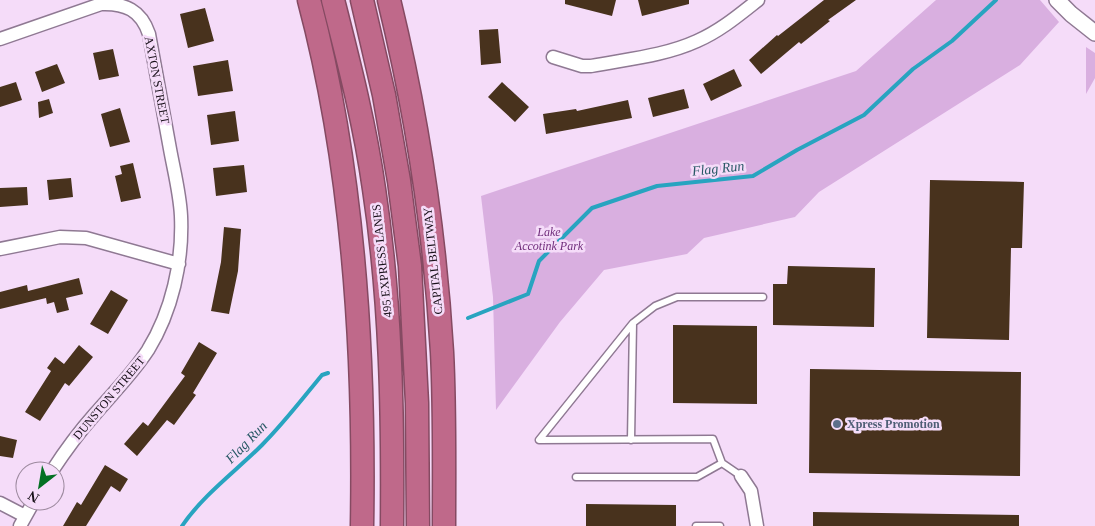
<svg xmlns="http://www.w3.org/2000/svg" width="1095" height="526" font-family="Georgia,serif">
  <style>
    .green { fill: #d9afe0 }
    .lines { fill: none; stroke-linecap: round; stroke-linejoin: round }
    .stream { stroke: #28a4c0; stroke-width: 4 }
    .building { fill: #48321d }
    .service-casing { stroke: #8f7993; stroke-width: 9 }
    .minor-casing { stroke: #8f7993; stroke-width: 15 }
    .tertiary-casing { stroke: #8f7993; stroke-width: 18 }
    .motorway-casing { stroke: #854a62; stroke-width: 25 }
    .service { stroke: #fff; stroke-width: 6 }
    .minor { stroke: #fff; stroke-width: 12 }
    .tertiary { stroke: #fff; stroke-width: 15 }
    .motorway { stroke: #bf698a; stroke-width: 22 }
    .service-dot { fill: #5c6f8a; stroke: #f5dcf9; stroke-width: 2 }
    .labels { text-anchor: middle; stroke-width: 5; stroke-linejoin: round; paint-order: stroke }
    .street-label { font-size: 12px; fill: #181019; stroke: #f5dcf9 }
    .park-label { font-size: 12px; font-style: italic; fill: #702d7b; stroke: #f5dcf9 }
    .service-label { font-size: 12px; font-weight: bold; fill: #4e5e75; stroke: #f5dcf9; text-anchor: start }
    .water-label { font-size: 14px; font-style: italic; fill: #285865; stroke: #f5dcf9 }
  </style>
  <rect width="100%" height="100%" fill="#f5dcf9"/>
  <path class="green" d="M 936,0 L 1040,0 L 1059,22 L 1020,65 L 819,192 L 795,217 L 704,238 L 687,254 L 604,270 L 560,322 L 496,410 L 493,297 L 481,196 L 856,71 Z
    M 1086,47 L 1095,53 L 1095,78 L 1086,94 Z"/>
  <g class="lines">
    <path class="stream" d="M 468,318 L 528,294 L 539,261 L 592,208 L 657,186 L 753,176 L 797,150 L 864,115 L 913,69 L 952,41 L 996,0
      M 182,526 C 203,495 236,471 262,445 C 284,423 303,398 322,375 L 328,373"/>
  </g>
  <path class="building" d="M 565,0 L 616,0 L 612,16 L 565,4 Z
    M 638,0 L 689,0 L 689,4 L 642,16 Z
    M 824,0 L 856,0 L 828,20 L 830,21 L 801,44 L 799,42 L 761,74 L 749,60 L 777,35 L 778,36 Z
    M 205,8 L 214,41 L 188,48 L 180,14 Z
    M 498,29 L 501,63 L 481,65 L 479,30 Z
    M 113,49 L 119,76 L 99,80 L 93,53 Z
    M 228,60 L 233,91 L 198,96 L 193,66 Z
    M 57,64 L 65,83 L 42,92 L 35,72 Z
    M 734,69 L 742,86 L 711,101 L 703,84 Z
    M 16,82 L 22,100 L 0,107 L 0,87 Z
    M 502,82 L 529,107 L 515,122 L 488,97 Z
    M 684,89 L 689,108 L 653,117 L 648,98 Z
    M 49,99 L 53,113 L 39,118 L 38,102 Z
    M 628,100 L 632,118 L 546,134 L 543,114 L 576,109 L 577,111 Z
    M 120,108 L 130,142 L 110,147 L 101,114 Z
    M 235,111 L 239,141 L 211,145 L 207,115 Z
    M 133,163 L 141,198 L 121,202 L 115,176 L 122,174 L 120,166 Z
    M 244,165 L 247,192 L 216,196 L 213,168 Z
    M 71,178 L 73,197 L 49,200 L 47,180 Z
    M 930,180 L 1024,182 L 1022,248 L 1011,248 L 1009,340 L 927,338 Z
    M 27,187 L 28,205 L 0,207 L 0,188 Z
    M 224,227 L 241,229 L 238,271 L 229,314 L 211,311 L 221,262 Z
    M 788,266 L 875,268 L 874,327 L 773,325 L 773,284 L 787,284 Z
    M 79,278 L 83,294 L 66,298 L 69,310 L 57,313 L 54,302 L 47,304 L 46,298 L 0,309 L 0,292 L 27,285 L 28,291 Z
    M 111,290 L 128,300 L 108,334 L 90,324 Z
    M 673,325 L 757,326 L 757,404 L 673,403 Z
    M 199,342 L 217,353 L 193,393 L 196,395 L 174,425 L 167,420 L 137,456 L 124,444 L 143,422 L 148,426 L 185,376 L 181,373 Z
    M 79,345 L 93,357 L 69,386 L 65,383 L 40,421 L 25,412 L 51,371 L 47,368 L 55,357 L 64,364 Z
    M 810,369 L 1021,372 L 1020,476 L 809,473 Z
    M 0,436 L 17,440 L 13,458 L 0,456 Z
    M 105,465 L 128,479 L 120,492 L 111,486 L 86,526 L 63,526 L 77,502 L 81,505 Z
    M 586,504 L 676,505 L 676,526 L 586,526 Z
    M 813,512 L 1019,515 L 1019,526 L 813,526 Z"/>
  <g class="lines">
    <defs>
      <path id="service" d="M 633,323 L 655,306 L 677,297 L 763,297
        M 631,440 L 633,323 L 539,440 L 713,439 L 722,463
        M 576,477 L 697,477 L 722,463 L 741,476
        M 696,526 L 720,526"/>
      <path id="minor" d="M 0,39 L 101,4 C 125,3 141,10 149,34 C 156,72 163,110 170,149 C 174,171 180,194 181,216 C 183,262 172,311 148,350 C 133,373 113,393 95,414 C 79,432 65,451 52,471
        M 553,57 L 582,66 L 591,66 C 627,59 664,56 697,41 C 720,31 739,15 758,0
        M 0,249 L 60,237 L 86,238 L 179,264
        M 741,476 L 751,491 L 757,526
        M 0,503 L 25,516
        M 20,526 L 34,501"/>
      <path id="tertiary" d="M 1057,0 L 1071,14 L 1095,33"/>
      <path id="motorway" d="M 309,0 C 354,169 365,352 362,526
        M 333,0 C 349,63 365,125 374,189 C 391,301 393,413 392,526
        M 362,0 L 384,95 L 399,181 L 410,266 L 417,403 L 418,526
        M 389,0 C 417,115 435,234 442,352 C 445,410 444,468 444,526"/>
    </defs>
    <use href="#service" class="service-casing"/>
    <use href="#minor" class="minor-casing"/>
    <use href="#tertiary" class="tertiary-casing"/>
    <use href="#motorway" class="motorway-casing"/>
    <use href="#service" class="service"/>
    <use href="#minor" class="minor"/>
    <use href="#tertiary" class="tertiary"/>
    <use href="#motorway" class="motorway"/>
  </g>
  <circle class="service-dot" cx="837" cy="424" r="5"/>
  <g class="labels">
    <g class="street-label">
      <text transform="translate(157 80) rotate(79)" y="4">AXTON STREET</text>
      <text transform="translate(382 261) rotate(-96)" y="4">495 EXPRESS LANES</text>
      <text transform="translate(433 261) rotate(-96)" y="4">CAPITAL BELTWAY</text>
      <text transform="translate(109 398) rotate(-50)" y="4">DUNSTON STREET</text>
    </g>
    <g class="park-label">
      <text x="549" y="236">Lake<tspan x="549" dy="14">Accotink Park</tspan></text>
    </g>
    <g class="service-label">
      <text x="847" y="428">Xpress Promotion</text>
    </g>
    <g class="water-label">
      <text transform="translate(718 168) rotate(-6)" y="5">Flag Run</text>
      <text transform="translate(246 442) rotate(-46)" y="5">Flag Run</text>
    </g>
  </g>
  <g transform="translate(40 486) rotate(211)"><circle r="24" fill="#f5dcf9" stroke="#9d8a9f"/>
  <path d="M0-4L9 19L0 12L-9 19Z" fill="#037123"/>
  <text y="-8" font-size="14" font-weight="bold" text-anchor="middle" fill="#181019">N</text>
  </g>
</svg>
